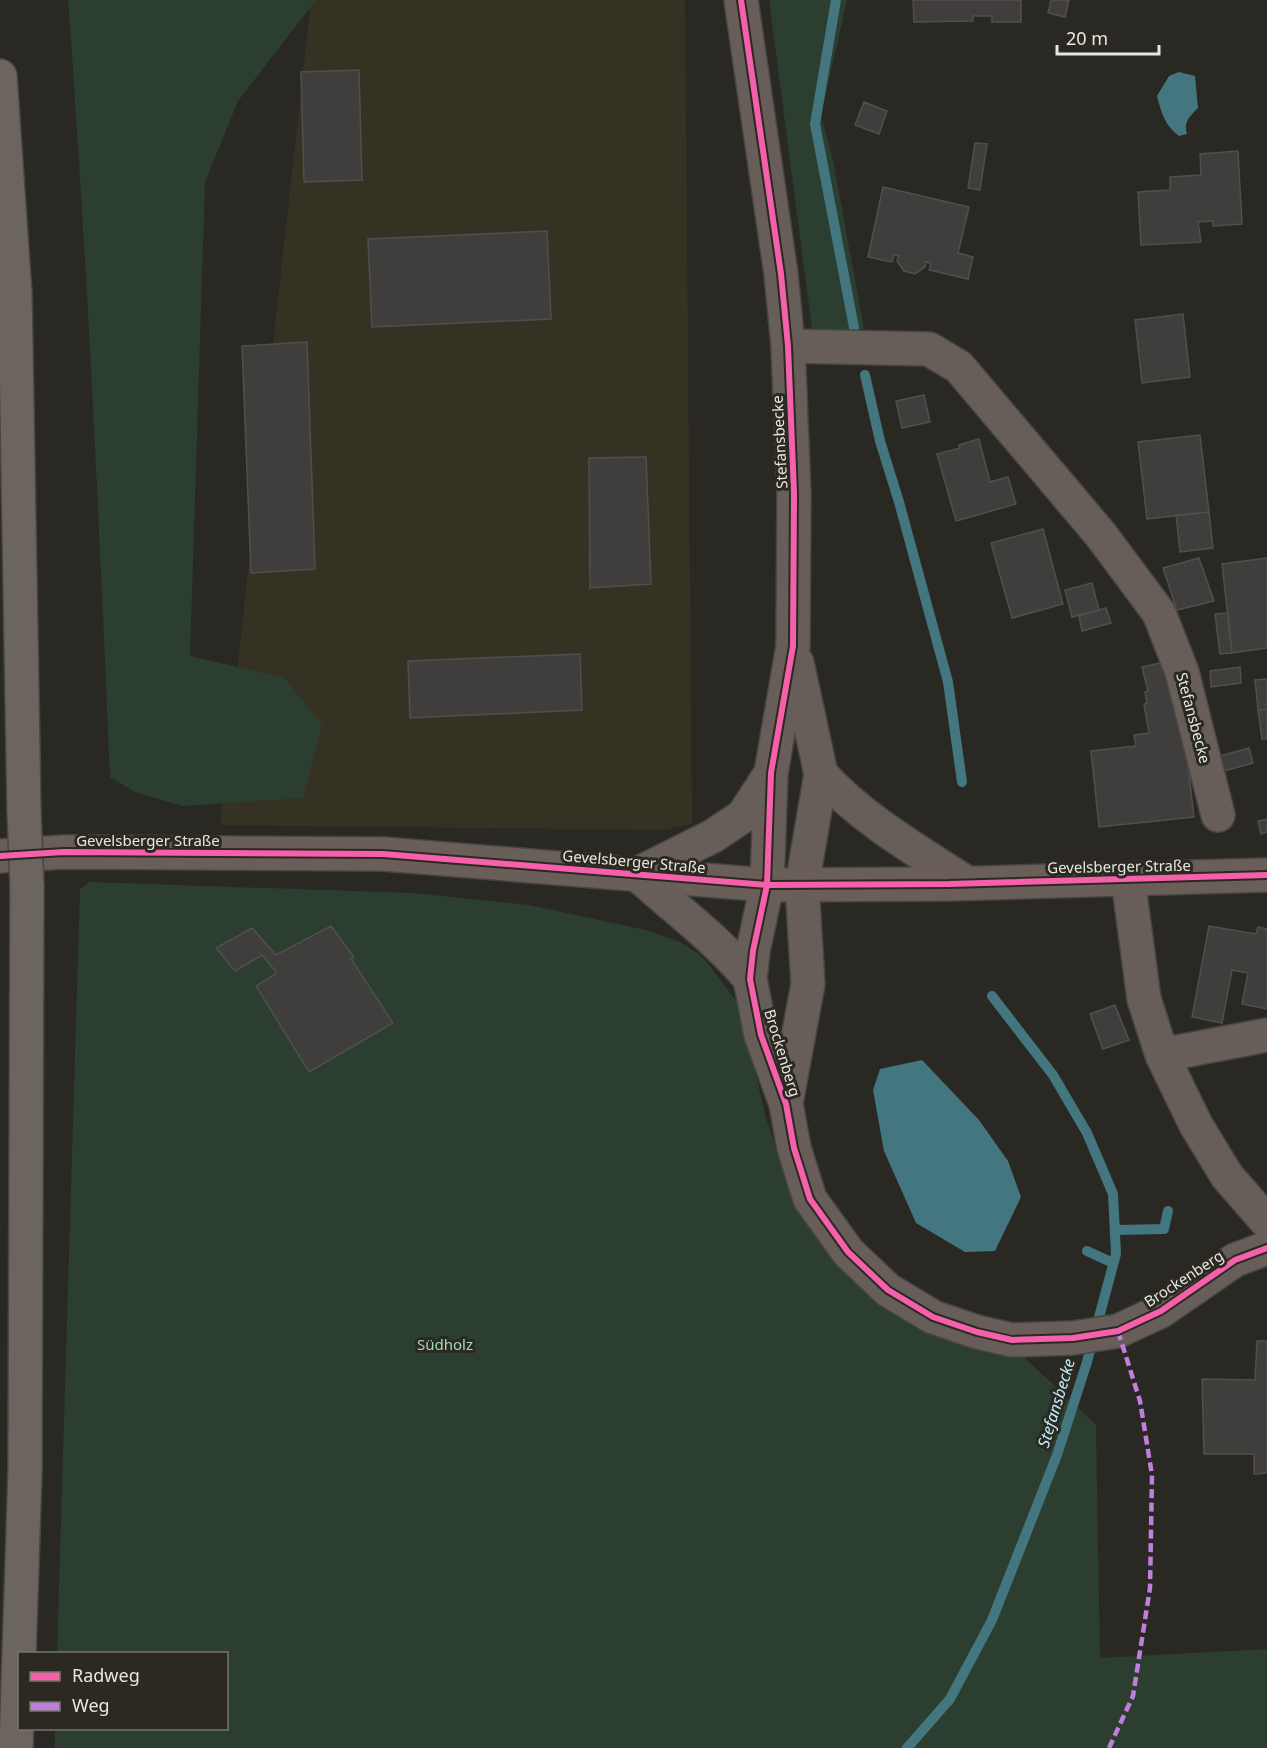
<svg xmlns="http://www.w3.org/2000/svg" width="1267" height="1748" font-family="'Noto Sans',sans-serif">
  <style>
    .built { fill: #353224 }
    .green { fill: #2c3e30 }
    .water { fill: #447680 }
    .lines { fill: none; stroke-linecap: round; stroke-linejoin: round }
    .stream { stroke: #447680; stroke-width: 10 }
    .building { fill: #403e3d; stroke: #514f4e; stroke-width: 1.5 }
    .minor-casing { stroke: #474642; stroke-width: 36 }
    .major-casing { stroke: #474642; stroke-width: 36 }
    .highway-casing { stroke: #474642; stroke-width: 36 }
    .minor { stroke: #675d59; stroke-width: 33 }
    .major { stroke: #695e58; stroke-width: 33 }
    .highway { stroke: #6c645f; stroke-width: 33 }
    .highway-bridge-casing { stroke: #474642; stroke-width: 36; stroke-linecap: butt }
    .highway-bridge { stroke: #6c645f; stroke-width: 33 }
    .quiet { stroke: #c07fdc; stroke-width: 4.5; stroke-dasharray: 9 4.5; stroke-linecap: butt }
    .cycleway-casing { stroke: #2b2921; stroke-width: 10 }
    .cycleway { stroke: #f560ab; stroke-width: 6 }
    .labels { text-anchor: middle; stroke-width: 6; stroke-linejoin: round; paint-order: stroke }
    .street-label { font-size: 15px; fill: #e7e6e0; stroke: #2b2921 }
    .park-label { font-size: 15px; fill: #9ddcae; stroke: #2b2921 }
    .water-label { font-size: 16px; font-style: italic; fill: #bbeef9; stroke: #2b2921 }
  </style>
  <rect width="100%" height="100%" fill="#292823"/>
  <path class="built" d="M 311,0 L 685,0 L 692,824 L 663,830 L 220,825 Z"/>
  <path class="green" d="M 68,0 L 316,0 L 238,101 L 205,182 L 190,656 L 285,678 L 322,725 L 303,798 L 182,806 L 135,792 L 110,777 C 99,517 87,259 68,0 Z
    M 769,0 L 847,0 L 821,116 L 833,160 L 864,329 L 812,329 Z
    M 89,882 L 413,893 L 529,905 L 646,930 L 680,942 L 699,954 L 710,966 L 740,1006 L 766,1118 L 798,1213 L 841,1267 L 866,1291 L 921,1330 L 1023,1356 L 1096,1425 L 1100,1658 L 1267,1649 L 1267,1748 L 55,1748 L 55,1729 L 226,1728 L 226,1654 L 57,1653 L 80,889 Z"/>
  <path class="water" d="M 1179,72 L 1195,76 L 1198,108 C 1190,116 1183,122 1187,134 L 1179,136 C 1165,126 1161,112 1157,96 L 1169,76 Z
    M 922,1060 L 979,1120 L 1008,1161 L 1021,1197 L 995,1251 L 965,1252 L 916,1223 L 884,1151 L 873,1090 L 880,1069 Z"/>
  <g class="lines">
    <path class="stream" d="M 836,0 L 815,124 L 856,338
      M 865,375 L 880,441 L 899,502 L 948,682 L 962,782
      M 1116,1230 L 1164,1229 L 1168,1211
      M 1087,1251 L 1113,1263
      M 907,1748 L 950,1699 L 992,1620 L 1057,1455 L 1087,1362 L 1116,1254 L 1113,1194 L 1087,1133 L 1053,1075 L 992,996"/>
  </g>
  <path class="building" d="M 913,0 L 1021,0 L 1021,22 L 992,22 L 992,16 L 973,16 L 973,21 L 914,22 Z
    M 1051,0 L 1069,0 L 1065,17 L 1048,13 Z
    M 359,70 L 362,180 L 304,182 L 301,72 Z
    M 864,102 L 887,111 L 879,134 L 855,125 Z
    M 975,143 L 987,144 L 980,190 L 968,188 Z
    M 1238,151 L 1242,224 L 1213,226 L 1213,221 L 1198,222 L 1201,242 L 1141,245 L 1138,192 L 1170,190 L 1170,177 L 1201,175 L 1200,154 Z
    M 883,187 L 969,207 L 958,253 L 973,257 L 968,279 L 929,270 L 931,263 L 926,262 L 925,267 L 915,274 L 904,271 L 897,261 L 899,256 L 894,255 L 892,262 L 868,257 Z
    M 547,231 L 551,319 L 372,327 L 368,239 Z
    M 1183,314 L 1190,377 L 1142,383 L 1135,320 Z
    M 307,342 L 315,569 L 251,573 L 242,346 Z
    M 924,395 L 930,422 L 902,428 L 896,401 Z
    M 1200,435 L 1209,512 L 1147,519 L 1138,442 Z
    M 979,439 L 990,482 L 1008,477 L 1016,504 L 956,521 L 937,454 L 960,448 L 959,445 Z
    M 646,457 L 651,584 L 590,588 L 589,458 Z
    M 1209,512 L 1213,548 L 1180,552 L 1176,515 Z
    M 1043,529 L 1063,604 L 1012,618 L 991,543 Z
    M 1199,558 L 1214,601 L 1177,610 L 1163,568 Z
    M 1267,558 L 1267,648 L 1232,653 L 1222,564 Z
    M 1092,583 L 1099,610 L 1072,617 L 1065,590 Z
    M 1106,608 L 1111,623 L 1082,631 L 1079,616 Z
    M 1228,613 L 1232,653 L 1220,654 L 1215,614 Z
    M 580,654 L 582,710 L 410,718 L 408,661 Z
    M 1165,662 L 1184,730 L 1194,817 L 1099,827 L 1091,751 L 1136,746 L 1134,735 L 1149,733 L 1144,704 L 1147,703 L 1145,692 L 1148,691 L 1142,667 Z
    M 1240,667 L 1241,683 L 1211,687 L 1210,671 Z
    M 1267,679 L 1267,709 L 1258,710 L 1255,680 Z
    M 1267,709 L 1267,739 L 1262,739 L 1258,710 Z
    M 1249,748 L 1253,763 L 1224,771 L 1220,756 Z
    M 1267,819 L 1267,832 L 1261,834 L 1258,821 Z
    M 331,926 L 354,957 L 351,959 L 393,1023 L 309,1072 L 256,986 L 277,973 L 262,955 L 235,971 L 216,948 L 252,928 L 276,955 Z
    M 1209,926 L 1256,934 L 1258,927 L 1267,929 L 1267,1009 L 1242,1004 L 1248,973 L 1232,970 L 1222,1023 L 1192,1017 Z
    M 1115,1005 L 1129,1040 L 1103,1049 L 1090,1014 Z
    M 1257,1341 L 1267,1341 L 1267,1473 L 1254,1474 L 1254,1454 L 1204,1454 L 1202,1379 L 1255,1380 Z"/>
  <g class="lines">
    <defs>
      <path id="minor" d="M 741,0 L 781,274 L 788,346 L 794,494 L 793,646 L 771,773 L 767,885 L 753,951 L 750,979 L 761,1035 L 786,1104 L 794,1148 L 810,1199 L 848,1252 L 888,1290 L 933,1317 L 977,1332 L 1012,1340 L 1073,1338 L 1118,1331 L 1161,1311 L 1235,1260 L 1267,1248
        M 788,346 L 929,349 L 959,367 L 1101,535 L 1159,613 L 1182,672 L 1218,815
        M 821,774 C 862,819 916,850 967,883
        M 1128,879 L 1144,999 L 1162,1055 L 1196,1125 L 1227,1176 L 1267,1222
        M 750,979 C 717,939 675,909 637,874 L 713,836 L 743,816 L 771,773
        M 1162,1055 L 1267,1035
        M 786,1103 L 808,984 L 802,885 L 821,774 L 797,663"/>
      <path id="major" d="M 0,856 L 64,852 L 383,854 L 767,885 L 949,884 L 1267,875"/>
      <path id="highway" d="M 0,76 L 15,294 L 24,811
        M 16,1748 L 25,1472 L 27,886"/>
    </defs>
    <use href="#minor" class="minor-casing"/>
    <use href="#major" class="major-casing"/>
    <use href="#highway" class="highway-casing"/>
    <use href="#minor" class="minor"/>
    <use href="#major" class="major"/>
    <use href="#highway" class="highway"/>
    <defs>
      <path id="highway-bridge" d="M 24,811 L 27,886"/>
    </defs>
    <use href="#highway-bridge" class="highway-bridge-casing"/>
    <use href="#highway-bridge" class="highway-bridge"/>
    <path class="quiet" d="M 1109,1748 L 1133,1696 L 1150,1588 L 1152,1475 L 1140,1401 L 1118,1331"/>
    <defs>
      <path id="cycleway" d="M 741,0 L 781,274 L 788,346 L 794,494 L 793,646 L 771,773 L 767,885 L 753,951 L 750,979 L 761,1035 L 786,1104 L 794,1148 L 810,1199 L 848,1252 L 888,1290 L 933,1317 L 977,1332 L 1012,1340 L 1073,1338 L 1118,1331 L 1161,1311 L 1235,1260 L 1267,1248
        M 0,856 L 64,852 L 383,854 L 767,885 L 949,884 L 1267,875"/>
    </defs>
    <use href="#cycleway" class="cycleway-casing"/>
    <use href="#cycleway" class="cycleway"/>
  </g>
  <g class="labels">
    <g class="street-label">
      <text transform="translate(780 442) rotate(-93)" y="5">Stefansbecke</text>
      <text transform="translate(1193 718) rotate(75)" y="5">Stefansbecke</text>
      <text x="148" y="846">Gevelsberger Straße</text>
      <text transform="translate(634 862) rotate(5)" y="5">Gevelsberger Straße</text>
      <text transform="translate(1119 867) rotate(-1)" y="5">Gevelsberger Straße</text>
      <text transform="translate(782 1053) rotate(73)" y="5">Brockenberg</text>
      <text transform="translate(1184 1279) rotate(-33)" y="5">Brockenberg</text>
    </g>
    <g class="park-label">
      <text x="445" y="1350">Südholz</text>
    </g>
    <g class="water-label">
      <text transform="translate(1056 1403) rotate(-73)" y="6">Stefansbecke</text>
    </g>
  </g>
  <rect x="18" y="1652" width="210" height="78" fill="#2b2921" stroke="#76756d" stroke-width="1.5"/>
  <rect x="30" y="1672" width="30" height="9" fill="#f560ab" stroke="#76756d" stroke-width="1.5"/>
  <text x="72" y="1682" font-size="18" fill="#e7e6e0">Radweg</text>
  <rect x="30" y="1702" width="30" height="9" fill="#c07fdc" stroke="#76756d" stroke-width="1.5"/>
  <text x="72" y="1712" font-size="18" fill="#e7e6e0">Weg</text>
  <path d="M1057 45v9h102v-9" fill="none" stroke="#e7e6e0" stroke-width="3"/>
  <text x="1066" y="45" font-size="18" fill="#e7e6e0" stroke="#2b2921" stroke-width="4.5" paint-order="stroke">20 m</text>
</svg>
